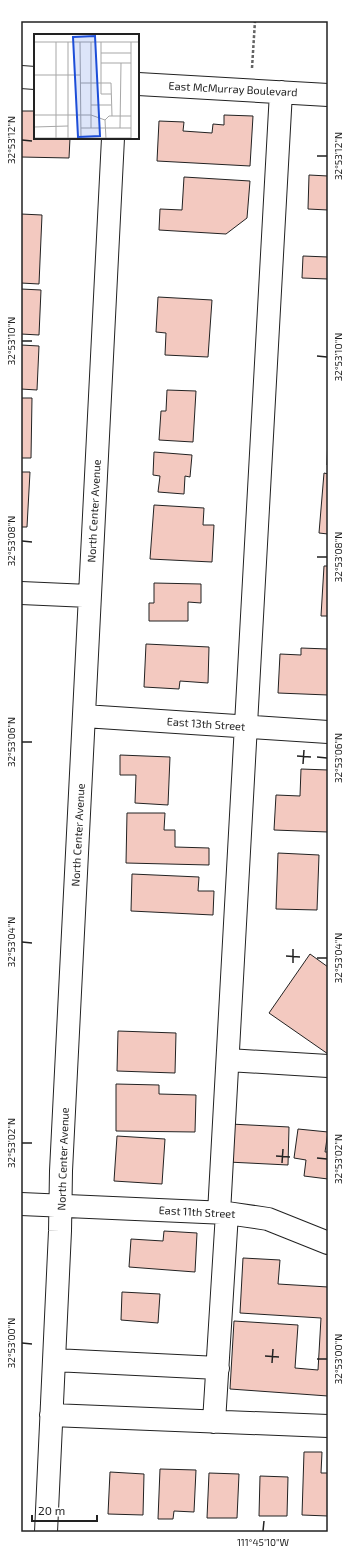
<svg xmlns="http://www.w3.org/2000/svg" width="349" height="1553" font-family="'Exo 2',sans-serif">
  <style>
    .building { fill: #f3c9c0; stroke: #222 }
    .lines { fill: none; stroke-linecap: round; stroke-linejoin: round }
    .minor-casing { stroke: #222; stroke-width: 24 }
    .path { stroke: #646464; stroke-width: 2.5; stroke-dasharray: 3 2; stroke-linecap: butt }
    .minor { stroke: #fff; stroke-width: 22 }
    .ticks { fill: none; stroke: #222; stroke-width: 1.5 }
    .labels { text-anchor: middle; stroke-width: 3; stroke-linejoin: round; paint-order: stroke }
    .street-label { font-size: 11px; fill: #222; stroke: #fff }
    .inset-road { fill: none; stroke: #a7a7a7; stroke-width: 1 }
    .view { fill: #1d4ed8; fill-opacity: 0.15; stroke: #1d4ed8; stroke-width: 2 }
    .inset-edge { fill: none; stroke: #222; stroke-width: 2 }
    .neatline { fill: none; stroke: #222; stroke-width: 1.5 }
    .ticks-label { font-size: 10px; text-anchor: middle; fill: #222 }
  </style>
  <rect width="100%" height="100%" fill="#fff"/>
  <path class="building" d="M 21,111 L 35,111 L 35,138 L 70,138 L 69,158 L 21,157 Z
    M 224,115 L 253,116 L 250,166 L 157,161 L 159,121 L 184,122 L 183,131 L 212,133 L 213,124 L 224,125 Z
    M 309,175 L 328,176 L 328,210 L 308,209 Z
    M 184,177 L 250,181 L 247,218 L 226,234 L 159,230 L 160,209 L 182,210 Z
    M 21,214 L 42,215 L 39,284 L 21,283 Z
    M 303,256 L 328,257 L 328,279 L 302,278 Z
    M 21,289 L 41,290 L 39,335 L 21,334 Z
    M 158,297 L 212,300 L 208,357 L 165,355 L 166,333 L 156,332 Z
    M 21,345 L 39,346 L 37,390 L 21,389 Z
    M 167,390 L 196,391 L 193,442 L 159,440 L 161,411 L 166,411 Z
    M 21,398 L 32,398 L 31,458 L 21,458 Z
    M 328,435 L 328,465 L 327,465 Z
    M 154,452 L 192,455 L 190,477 L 185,476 L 184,494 L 158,492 L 160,476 L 153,475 Z
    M 21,472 L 30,472 L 27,527 L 21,527 Z
    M 324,473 L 328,474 L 328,534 L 319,533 Z
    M 154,505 L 204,508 L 203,525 L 214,525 L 212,562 L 150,559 Z
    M 324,566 L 328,566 L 328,616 L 321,616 Z
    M 154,583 L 201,584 L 201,603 L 188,602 L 188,621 L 149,621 L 149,603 L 154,603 Z
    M 146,644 L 209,647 L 208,683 L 180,681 L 179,689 L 144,687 Z
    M 301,648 L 328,649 L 328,695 L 278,693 L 280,654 L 301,655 Z
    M 120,755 L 170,757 L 168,805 L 135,803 L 136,775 L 120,775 Z
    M 301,769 L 328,770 L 328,832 L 274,830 L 276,795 L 300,796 Z
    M 127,813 L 165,813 L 164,830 L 175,830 L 175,847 L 209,848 L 209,865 L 126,863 Z
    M 278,853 L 319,855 L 317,910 L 276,909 Z
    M 132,874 L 199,877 L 198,891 L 214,891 L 213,915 L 131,911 Z
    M 310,954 L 328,967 L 328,1054 L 269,1013 Z
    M 118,1031 L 176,1033 L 175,1073 L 117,1071 Z
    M 116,1084 L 159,1085 L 159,1094 L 196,1095 L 195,1132 L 116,1131 Z
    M 230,1124 L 289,1127 L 288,1165 L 228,1162 Z
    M 298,1129 L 328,1132 L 325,1152 L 328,1152 L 328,1179 L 304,1176 L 306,1160 L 294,1158 Z
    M 117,1136 L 165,1139 L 162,1184 L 114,1181 Z
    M 164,1231 L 197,1233 L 195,1272 L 129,1267 L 131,1239 L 163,1241 Z
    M 243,1258 L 280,1260 L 278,1284 L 328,1287 L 328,1396 L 230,1389 L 234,1321 L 298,1325 L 295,1368 L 318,1370 L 321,1318 L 240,1313 Z
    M 122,1292 L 160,1294 L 158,1323 L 121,1320 Z
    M 304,1452 L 322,1452 L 321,1473 L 328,1473 L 328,1516 L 302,1515 Z
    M 160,1469 L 196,1470 L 194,1512 L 174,1511 L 173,1519 L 158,1519 Z
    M 110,1472 L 144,1474 L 143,1515 L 108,1514 Z
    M 209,1473 L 239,1474 L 237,1518 L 207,1518 Z
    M 260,1476 L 288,1477 L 287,1516 L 259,1516 Z"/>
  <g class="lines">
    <defs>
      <path id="minor" d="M 21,77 L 35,78
        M 138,84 L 328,95
        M 21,593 L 89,596
        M 84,716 L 328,732
        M 228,1060 L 328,1066
        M 21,1204 L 227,1213 L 268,1219 L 328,1243
        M 219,1213 L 281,92
        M 54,1360 L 218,1368
        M 51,1415 L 328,1426
        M 214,1422 L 227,1213
        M 46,1532 L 60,1231 L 61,1171 L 113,138"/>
    </defs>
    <use href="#minor" class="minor-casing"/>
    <path class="path" d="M 252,68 L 255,21"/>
    <use href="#minor" class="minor"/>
  </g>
  <path class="ticks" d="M 22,140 L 32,141M 317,156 L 327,156M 22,341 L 32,341M 317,356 L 327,357M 22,541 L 32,542M 317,557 L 327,557M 22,742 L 32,742M 297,756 L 311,757M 317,757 L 327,758M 303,764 L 304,750M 22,942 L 32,943M 286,956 L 300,957M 317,958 L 327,958M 293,963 L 293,949M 22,1143 L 32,1143M 276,1156 L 290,1157M 317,1158 L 327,1159M 282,1163 L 283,1149M 22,1343 L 32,1344M 265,1356 L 279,1357M 317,1359 L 327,1359M 272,1363 L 273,1349M 263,1531 L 264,1521"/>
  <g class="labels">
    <g class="street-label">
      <text transform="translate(233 89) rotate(3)" y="4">East McMurray Boulevard</text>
      <text transform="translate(94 511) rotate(-87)" y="4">North Center Avenue</text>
      <text transform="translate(206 724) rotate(4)" y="4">East 13th Street</text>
      <text transform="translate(78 835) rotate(-87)" y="4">North Center Avenue</text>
      <text transform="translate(63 1159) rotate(-88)" y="4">North Center Avenue</text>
      <text transform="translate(197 1212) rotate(3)" y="4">East 11th Street</text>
    </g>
  </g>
  <g transform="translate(34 34)">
    <rect width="105" height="105" fill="#fff"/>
    <path class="inset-road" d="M 0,8 L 105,8M 46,8 L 47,105M 67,8 L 67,60 L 77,60M 67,19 L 97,19M 67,29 L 97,29M 0,41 L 46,41M 46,49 L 77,49 L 78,82M 57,71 L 77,71M 0,81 L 57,81 L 71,86M 57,81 L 57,8M 71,86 L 75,82 L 97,82M 71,86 L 72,105M 0,93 L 34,92M 47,94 L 97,94M 57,94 L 57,81M 86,94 L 87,29M 0,104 L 97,104M 97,104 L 97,8M 22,105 L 22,8M 34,105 L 34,8"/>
    <path class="view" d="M 61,2 L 66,102 L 44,103 L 39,3 Z"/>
    <rect width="105" height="105" class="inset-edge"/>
  </g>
  <rect width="349" height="1553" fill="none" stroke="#ffffff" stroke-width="44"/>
  <path d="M32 1515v6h65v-6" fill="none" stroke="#222222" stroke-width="2"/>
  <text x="38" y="1515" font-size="12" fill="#222222" stroke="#ffffff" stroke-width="3" paint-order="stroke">20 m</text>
  <rect x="22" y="22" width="305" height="1509" class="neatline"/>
  <g class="ticks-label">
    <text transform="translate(11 140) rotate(-90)" y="4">32°53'12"N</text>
    <text transform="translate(338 156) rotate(-90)" y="4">32°53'12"N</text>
    <text transform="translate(11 341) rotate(-90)" y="4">32°53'10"N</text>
    <text transform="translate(338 357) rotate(-90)" y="4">32°53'10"N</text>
    <text transform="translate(11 541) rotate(-90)" y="4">32°53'08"N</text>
    <text transform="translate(338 557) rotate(-90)" y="4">32°53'08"N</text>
    <text transform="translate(11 742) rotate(-90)" y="4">32°53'06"N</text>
    <text transform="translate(338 758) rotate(-90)" y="4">32°53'06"N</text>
    <text transform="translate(11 942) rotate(-90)" y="4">32°53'04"N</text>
    <text transform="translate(338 958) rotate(-90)" y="4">32°53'04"N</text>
    <text transform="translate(11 1143) rotate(-90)" y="4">32°53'02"N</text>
    <text transform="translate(338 1159) rotate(-90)" y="4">32°53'02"N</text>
    <text transform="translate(11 1343) rotate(-90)" y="4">32°53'00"N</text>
    <text transform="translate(338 1359) rotate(-90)" y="4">32°53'00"N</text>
    <text x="263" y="1546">111°45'10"W</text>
  </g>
</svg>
